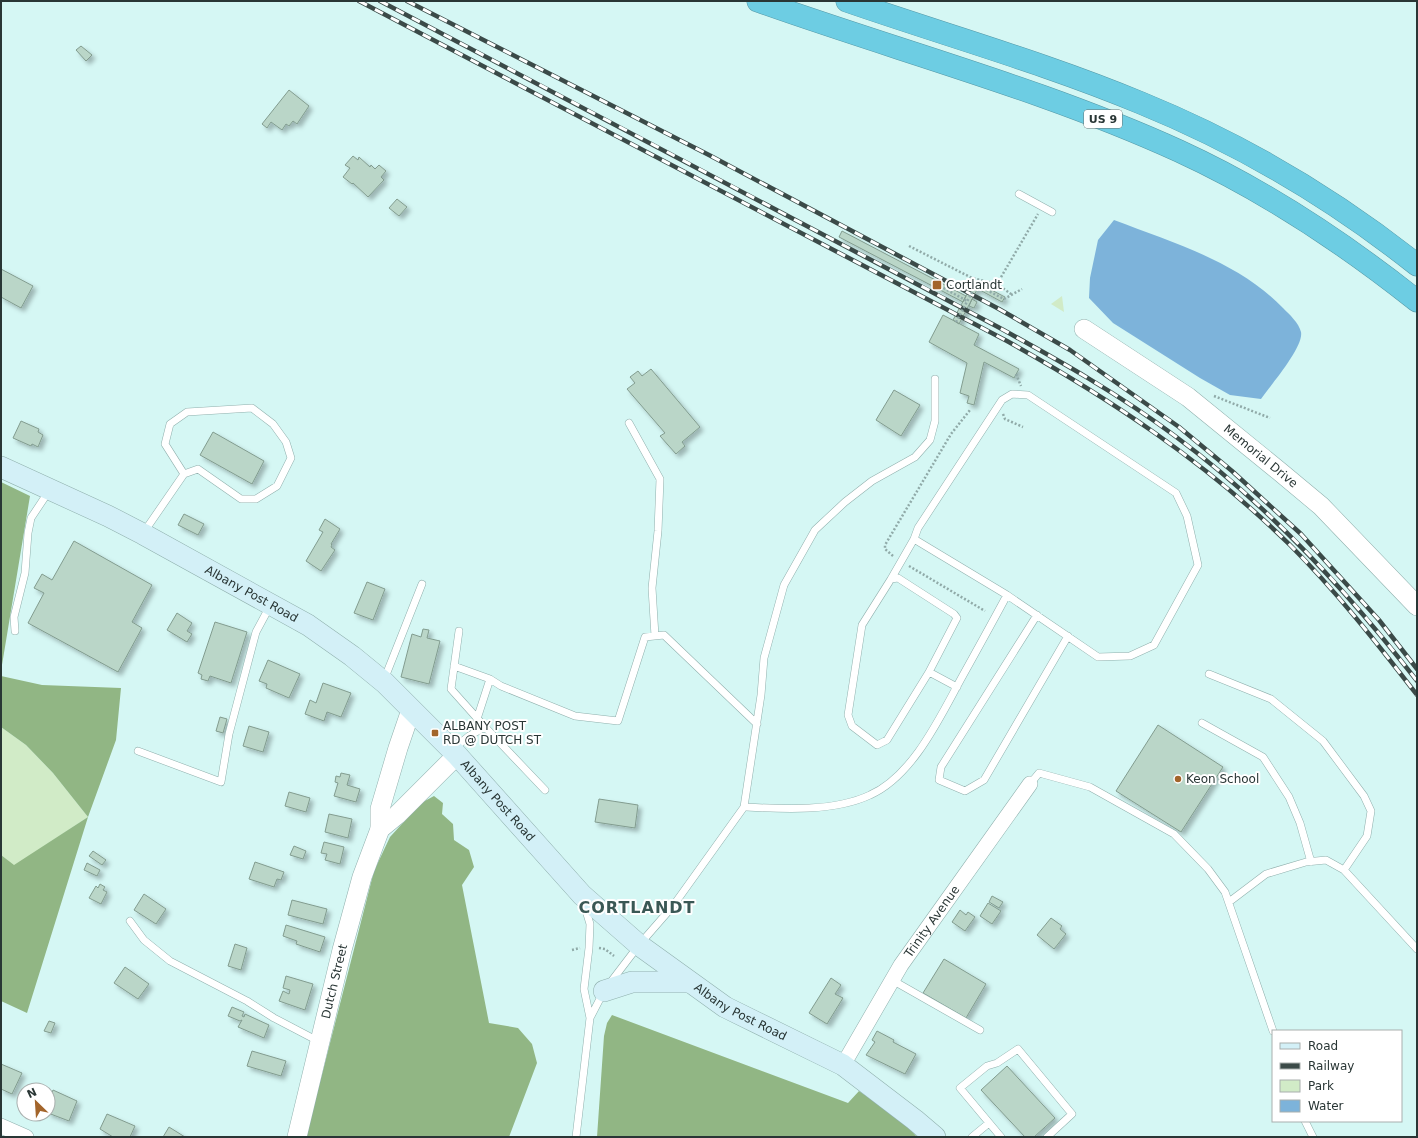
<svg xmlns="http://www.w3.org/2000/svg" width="1418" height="1138" font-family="'DejaVu Sans',sans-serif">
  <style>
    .green { fill: #d1ebc7 }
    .forest { fill: #91b684 }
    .water { fill: #7db3da }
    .building { fill: #bad6c8; stroke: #829c8f; filter: url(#shadow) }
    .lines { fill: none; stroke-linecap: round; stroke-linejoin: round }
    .service-casing { stroke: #90b0ad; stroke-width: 8 }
    .minor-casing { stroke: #90b0ad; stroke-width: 16 }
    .tertiary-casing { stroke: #90b0ad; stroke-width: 20 }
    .secondary-casing { stroke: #90b0ad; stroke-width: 22 }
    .motorway-casing { stroke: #5598a6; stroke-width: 23 }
    .path { stroke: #90aaa8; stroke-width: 2.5; stroke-dasharray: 2 2; stroke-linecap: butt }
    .service { stroke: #fff; stroke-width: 7 }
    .minor { stroke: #fff; stroke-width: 15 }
    .tertiary { stroke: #fff; stroke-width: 19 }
    .secondary { stroke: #d3f0f7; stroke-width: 21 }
    .motorway { stroke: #6dcde3; stroke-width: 22 }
    .rail-casing { stroke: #3b4a48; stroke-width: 4.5 }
    .rail { stroke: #fff; stroke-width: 3; stroke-dasharray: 9; stroke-linecap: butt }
    .path-bridge { stroke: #90aaa8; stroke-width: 2.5; stroke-dasharray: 2 2; stroke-linecap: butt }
    .poi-dot { fill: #a3652b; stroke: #fff; stroke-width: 1.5 }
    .labels { text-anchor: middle; stroke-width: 4; stroke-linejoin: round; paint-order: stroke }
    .shield { fill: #fff; stroke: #697272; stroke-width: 1 }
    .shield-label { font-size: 11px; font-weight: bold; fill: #293635 }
    .poi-label { font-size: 12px; fill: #293635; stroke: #fff; text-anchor: start }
    .street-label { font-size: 12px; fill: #293635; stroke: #fff }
    .district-label { font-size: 16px; font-weight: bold; letter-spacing: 1px; fill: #3a5855; stroke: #fff }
  </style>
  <defs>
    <filter id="shadow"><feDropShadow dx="3.5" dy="3.5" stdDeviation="2" flood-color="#0004"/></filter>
  </defs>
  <rect width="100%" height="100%" fill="#d5f7f4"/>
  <path class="green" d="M 1062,296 L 1064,312 L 1051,304 Z
    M 1,727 L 26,745 L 53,773 L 88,817 L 14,866 L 1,855 Z"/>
  <path class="forest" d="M 1,482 L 30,496 L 1,671 Z
    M 1,676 L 42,685 L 121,688 L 116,740 L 88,817 L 27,1013 L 1,1001 L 1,855 L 14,865 L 88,817 L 53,773 L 26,745 L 1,727 Z
    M 434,796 L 443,803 L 442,814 L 453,824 L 454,840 L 469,850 L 474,867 L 462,885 L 489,1023 L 518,1028 L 532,1044 L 537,1063 L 509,1137 L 306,1137 L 374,871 L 390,837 L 421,803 Z
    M 612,1015 L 848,1103 L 859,1091 L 903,1121 L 917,1137 L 597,1137 L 604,1036 L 607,1023 Z"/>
  <path class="water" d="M 1114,220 C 1174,243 1237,261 1283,308 C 1289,314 1299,323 1301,332 C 1304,347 1270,386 1261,399 L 1230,395 L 1200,378 L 1113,323 L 1089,298 L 1090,278 L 1098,240 Z"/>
  <path class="building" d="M 81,46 L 92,55 L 86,61 L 76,50 Z
    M 289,90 L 309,106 L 297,124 L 293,121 L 289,126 L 286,124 L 282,130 L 271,122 L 267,128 L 262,124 Z
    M 353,156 L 358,160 L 359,157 L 370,167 L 371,165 L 375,169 L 379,165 L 386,171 L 381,177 L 384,180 L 368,197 L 353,183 L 352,184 L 343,177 L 350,168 L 345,165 Z
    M 397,199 L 407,207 L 399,216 L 389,208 Z
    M 842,231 L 966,296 L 963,302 L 839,237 Z
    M 1,269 L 33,286 L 21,308 L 1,297 Z
    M 974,281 L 980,284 L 959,324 L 953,320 Z
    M 980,284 L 1005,297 L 1002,302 L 978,289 Z
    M 972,299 L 977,302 L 974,308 L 969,306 Z
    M 943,315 L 979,334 L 974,345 L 1019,369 L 1014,378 L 984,362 L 974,405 L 967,403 L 969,396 L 960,393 L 967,363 L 929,342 Z
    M 651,369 L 700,427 L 682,442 L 685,446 L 676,454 L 660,436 L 665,433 L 627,389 L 635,383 L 630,377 L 638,371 L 642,376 Z
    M 894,390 L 920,405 L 901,436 L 876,420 Z
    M 21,421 L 39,429 L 38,432 L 43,435 L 38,447 L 32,444 L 31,446 L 13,438 Z
    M 213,432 L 264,461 L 252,484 L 200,455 Z
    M 184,514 L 204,524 L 198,535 L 178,525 Z
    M 325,519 L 340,529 L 331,544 L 332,545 L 331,547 L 335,550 L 321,571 L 306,561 L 323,532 L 319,530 Z
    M 74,541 L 152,585 L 132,622 L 142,628 L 118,672 L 28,623 L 44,593 L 34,588 L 42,574 L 52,580 Z
    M 367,582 L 385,589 L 373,620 L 354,613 Z
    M 177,613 L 192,623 L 187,631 L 192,634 L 187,642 L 167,630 Z
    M 215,622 L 247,632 L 231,683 L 210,676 L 208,681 L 201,679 L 202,675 L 198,673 Z
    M 423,629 L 429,630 L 427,638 L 440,641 L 429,684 L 401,677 L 412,634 L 421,637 Z
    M 268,660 L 300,674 L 289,698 L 266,688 L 267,684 L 259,681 Z
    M 323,683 L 351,693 L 341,717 L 327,712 L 324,721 L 305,714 L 310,700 L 316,703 Z
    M 220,717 L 227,719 L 223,733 L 216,731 Z
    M 1158,725 L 1223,767 L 1181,832 L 1116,791 Z
    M 249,726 L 269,732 L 263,752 L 243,746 Z
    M 341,773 L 350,775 L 347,785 L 360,789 L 356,802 L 334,796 L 338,783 L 335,782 L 336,776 L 340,777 Z
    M 289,792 L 310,798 L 306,812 L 285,806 Z
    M 599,799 L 638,805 L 635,828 L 595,822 Z
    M 329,814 L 352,819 L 348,838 L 325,832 Z
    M 324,842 L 344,847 L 340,864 L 325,860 L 327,854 L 321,853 Z
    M 294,846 L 306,851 L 303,859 L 290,855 Z
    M 93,851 L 106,860 L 102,865 L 89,856 Z
    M 255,862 L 284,872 L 281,880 L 277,879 L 274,887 L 249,879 Z
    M 87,863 L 100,870 L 97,876 L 84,870 Z
    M 100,884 L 105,887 L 103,890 L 107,892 L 101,904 L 89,898 L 96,886 L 98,888 Z
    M 144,894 L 166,909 L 156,924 L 134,910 Z
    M 992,896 L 1003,902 L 999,908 L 989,902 Z
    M 292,900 L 327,909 L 323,924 L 288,915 Z
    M 988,903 L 1001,911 L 992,924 L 980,916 Z
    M 960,910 L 966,915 L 968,912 L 975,917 L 965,931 L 952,922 Z
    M 1051,918 L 1062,926 L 1060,929 L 1066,934 L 1054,949 L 1037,935 Z
    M 286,925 L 325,937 L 320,952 L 296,944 L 297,941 L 283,936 Z
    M 235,944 L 247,948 L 241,970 L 228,966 Z
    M 944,959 L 986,984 L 966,1018 L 923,993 Z
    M 125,967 L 149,984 L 138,999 L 114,983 Z
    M 286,976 L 313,984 L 305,1010 L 279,1001 L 283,991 L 289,994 L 290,990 L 283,988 Z
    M 831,978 L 841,985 L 835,994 L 843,998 L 827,1024 L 809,1013 Z
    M 232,1007 L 244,1012 L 242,1016 L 244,1017 L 245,1014 L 269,1025 L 264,1038 L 238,1027 L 242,1020 L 240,1021 L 228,1016 Z
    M 49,1021 L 55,1023 L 51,1033 L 44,1031 Z
    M 877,1031 L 894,1040 L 893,1042 L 916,1054 L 905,1074 L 866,1055 L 875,1042 L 872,1040 Z
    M 252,1051 L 286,1061 L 281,1076 L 247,1066 Z
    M 1,1064 L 22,1073 L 12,1094 L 1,1089 Z
    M 1007,1066 L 1055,1118 L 1034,1137 L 1025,1137 L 981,1090 Z
    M 53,1090 L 77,1101 L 69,1121 L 48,1113 L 48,1102 Z
    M 107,1114 L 135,1126 L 130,1137 L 113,1137 L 100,1129 Z
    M 169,1127 L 185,1137 L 163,1137 Z"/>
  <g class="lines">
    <defs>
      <path id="service" d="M 1019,194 L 1052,212
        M 1012,394 L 1028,395 L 1176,493 L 1187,516 L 1198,565 L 1154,645 L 1130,656 L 1098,657 L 1007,595 L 914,539 L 918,528 L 1002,400 Z
        M 629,423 L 660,479 L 658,531 L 652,588 L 655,636
        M 144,532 L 184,474 L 198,469 L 241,499 L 256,499 L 277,486 L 291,458 L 286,442 L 273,424 L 252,408 L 187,412 L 170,424 L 165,444 L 184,474
        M 891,579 L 914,539
        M 1037,615 L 941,767 L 939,780 L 965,791 L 984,780 L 1068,636
        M 15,631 L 14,617 L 25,573 L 28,533 L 31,518 L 49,491
        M 459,631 L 451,689 L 485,727
        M 454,666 L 490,679
        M 929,672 L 957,618 L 954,614 L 898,578 L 891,579 L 862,625 L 848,715 L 852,726 L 877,745 L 887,740 L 929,672 L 957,687
        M 1209,674 L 1271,699 L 1323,741 L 1364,796 L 1371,811 L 1367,836 L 1344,870
        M 384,680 L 422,584
        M 477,719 L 490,679 L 501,686 L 575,716 L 618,721 L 645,637 L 664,635 L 757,724
        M 1202,723 L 1263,757 L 1289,797 L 1300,823 L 1311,862
        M 453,749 L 469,736 L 485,727 L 545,790
        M 138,751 L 221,782 L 229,734 L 256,632 L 270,606
        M 1030,784 L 1039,773 L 1090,787 L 1174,834 L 1208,869 L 1225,892 L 1273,1031
        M 744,807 L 761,695 L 764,658 L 784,585 L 815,530 L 845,502 L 872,481 L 915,457 L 930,440 L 935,421 L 935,379
        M 1229,902 L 1266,874 L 1306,862 L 1326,860 L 1344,870 L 1417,949
        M 584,904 L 590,924 L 589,948 L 584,989 L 590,1018
        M 130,921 L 144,940 L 170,961 L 247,1001 L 274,1018 L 318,1041
        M 892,980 L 980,1030
        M 610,983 L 639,945 L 673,906 L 744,807 C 783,809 834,812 870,795 C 913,776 940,717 962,677 C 977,650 992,623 1007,595
        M 1305,1121 L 1313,1137
        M 576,1137 L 590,1018 L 604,991
        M 972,1137 L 989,1123
        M 1001,1137 L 960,1088 L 987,1066 L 997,1063 L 1018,1049 L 1072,1114 L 1047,1137"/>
      <g id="minor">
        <path id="s1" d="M 843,1065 L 901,965 L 1030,784"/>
        <path d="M 1,1126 L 26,1137"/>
      </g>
      <g id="tertiary">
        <path id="s2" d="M 1084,329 L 1188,397 L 1279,471 L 1321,506 L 1417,606"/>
        <path d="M 380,829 L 397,815 L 457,755"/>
        <path id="s3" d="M 297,1137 L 342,950 L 362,877 L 380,829 L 380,809 L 398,748 L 411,710"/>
      </g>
      <g id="secondary">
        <path id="s4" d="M 1,467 L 108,516 L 143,534 L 308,625 L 352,656 L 385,683 L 457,755 L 582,895 L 639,945 L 725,1007 L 843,1065 L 915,1120 L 935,1137"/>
        <path d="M 604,991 L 632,982 L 689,982"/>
      </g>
      <path id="motorway" d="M 758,1 C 898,51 1043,89 1179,151 C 1264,190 1344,243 1417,301
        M 847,1 C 945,35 1045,63 1141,103 C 1239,143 1334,199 1417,265"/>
    </defs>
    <use href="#service" class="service-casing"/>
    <use href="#minor" class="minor-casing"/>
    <use href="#tertiary" class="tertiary-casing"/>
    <use href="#secondary" class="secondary-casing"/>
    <use href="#motorway" class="motorway-casing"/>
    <path class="path" d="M 909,246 L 972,278 L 997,284 L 1011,294
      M 972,278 L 973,283 L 1004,299 L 1022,289
      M 997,284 L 1038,214
      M 940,286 L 967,301
      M 1016,374 L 1021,386
      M 1214,396 L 1270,418
      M 1003,414 L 1005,419 L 1023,427
      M 893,556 L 885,549 L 885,545 L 951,434 L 970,410
      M 909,566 L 985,611
      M 599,948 L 605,949 L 614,956
      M 572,950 L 580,948"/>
    <use href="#service" class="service"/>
    <use href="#minor" class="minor"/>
    <use href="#tertiary" class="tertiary"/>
    <use href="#secondary" class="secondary"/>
    <use href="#motorway" class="motorway"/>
    <defs>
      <path id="rail" d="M 359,1 L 1007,341 C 1109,398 1206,462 1290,545 C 1336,591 1377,643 1417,695
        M 380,1 C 521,75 662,149 803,224 C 868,258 933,292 998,327 C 1058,360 1119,394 1175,436 C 1268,505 1346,589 1417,681
        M 407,1 L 709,155 L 999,309 L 1070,350 L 1179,427 L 1232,471 L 1301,534 L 1379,620 L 1417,669"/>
    </defs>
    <use href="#rail" class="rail-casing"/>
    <use href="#rail" class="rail"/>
    <path class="path-bridge" d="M 956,322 L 976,285"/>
  </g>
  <g class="poi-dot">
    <rect x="932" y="280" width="10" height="10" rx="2"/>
    <rect x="431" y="729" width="8" height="8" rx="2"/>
    <circle cx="1178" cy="779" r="4"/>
  </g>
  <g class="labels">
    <rect class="shield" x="1084" y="110" width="38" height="18" rx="3"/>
    <g class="shield-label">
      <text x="1103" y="123">US 9</text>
    </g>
    <g class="poi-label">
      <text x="946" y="289">Cortlandt</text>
      <text x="443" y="730">ALBANY POST<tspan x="443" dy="14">RD @ DUTCH ST</tspan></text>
      <text x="1186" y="783">Keon School</text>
    </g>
    <g class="street-label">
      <text dy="4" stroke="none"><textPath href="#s2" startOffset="218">Memorial Drive</textPath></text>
      <text dy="4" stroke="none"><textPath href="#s4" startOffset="281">Albany Post Road</textPath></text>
      <text dy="4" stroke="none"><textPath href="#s4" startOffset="605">Albany Post Road</textPath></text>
      <text dy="4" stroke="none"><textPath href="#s1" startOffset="169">Trinity Avenue</textPath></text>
      <text dy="4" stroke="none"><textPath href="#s3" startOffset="160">Dutch Street</textPath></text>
      <text dy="4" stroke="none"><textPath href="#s4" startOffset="929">Albany Post Road</textPath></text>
    </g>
    <g class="district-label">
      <text x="637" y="913">CORTLANDT</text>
    </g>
  </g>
  <rect width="1418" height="1138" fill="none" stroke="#293635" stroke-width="4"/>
  <rect x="1272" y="1030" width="130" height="92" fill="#ffffff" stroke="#a9afae"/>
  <rect x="1280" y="1043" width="20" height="6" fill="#d3f0f7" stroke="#a9afae"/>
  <text x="1308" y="1050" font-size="12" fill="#293635">Road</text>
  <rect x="1280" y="1063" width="20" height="6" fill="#3b4a48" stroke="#a9afae"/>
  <text x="1308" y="1070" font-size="12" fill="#293635">Railway</text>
  <rect x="1280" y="1080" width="20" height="12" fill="#d1ebc7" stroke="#a9afae"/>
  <text x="1308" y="1090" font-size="12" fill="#293635">Park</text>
  <rect x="1280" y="1100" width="20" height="12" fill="#7db3da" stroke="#a9afae"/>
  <text x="1308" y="1110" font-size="12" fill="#293635">Water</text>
  <g transform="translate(36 1102) rotate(335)"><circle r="19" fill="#ffffff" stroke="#a9afae"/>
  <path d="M0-3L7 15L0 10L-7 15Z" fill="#a3652b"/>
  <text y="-6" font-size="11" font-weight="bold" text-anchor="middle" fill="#293635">N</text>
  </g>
</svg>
